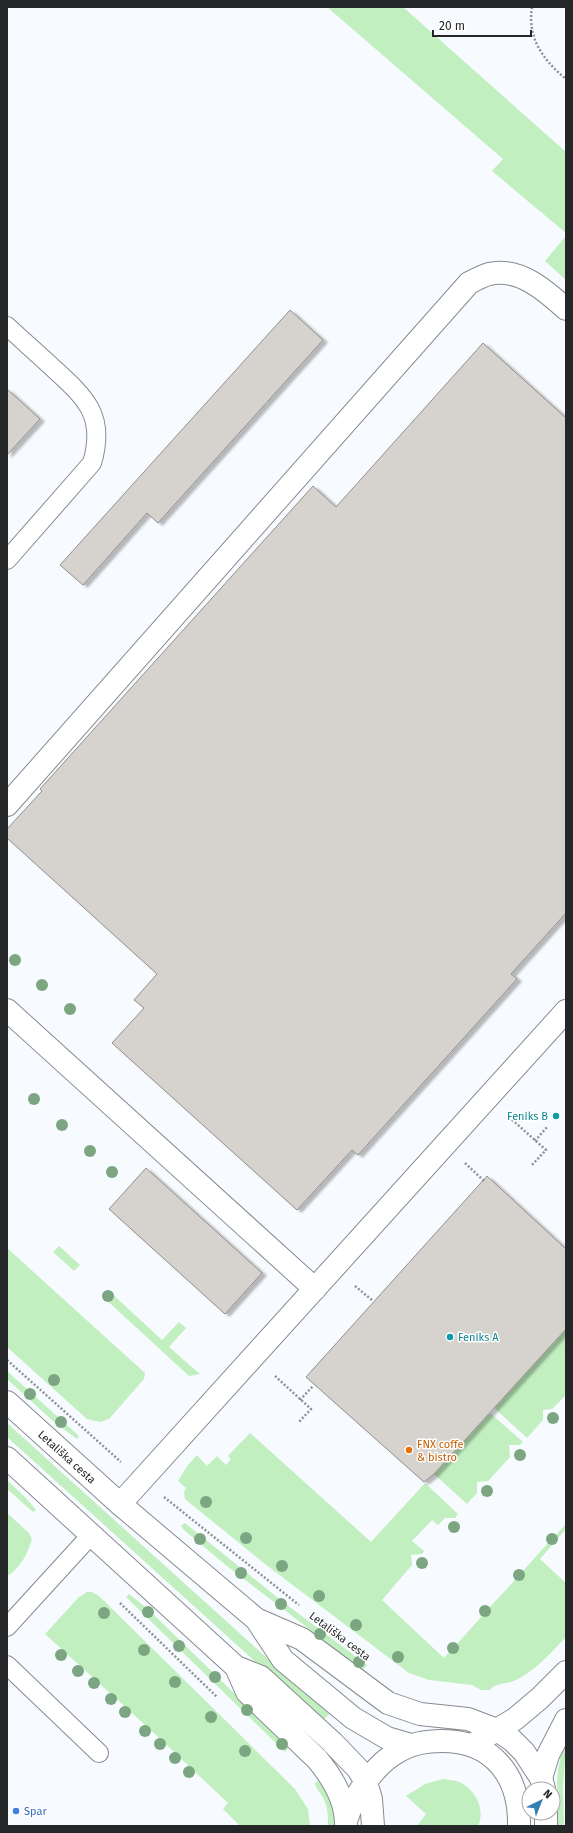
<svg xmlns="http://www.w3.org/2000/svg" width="573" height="1833" font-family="'Fira Sans',sans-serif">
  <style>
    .green { fill: #c1efbf }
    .building { fill: #d6d2cd; stroke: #94908b; filter: url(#shadow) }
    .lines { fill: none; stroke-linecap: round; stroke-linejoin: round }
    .service-casing { stroke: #878b90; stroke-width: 20 }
    .minor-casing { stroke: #878b90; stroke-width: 24 }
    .secondary-casing { stroke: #878b90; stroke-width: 24 }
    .path { stroke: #909295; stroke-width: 2.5; stroke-dasharray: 2 2; stroke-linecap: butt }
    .service { stroke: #fff; stroke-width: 18 }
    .minor { stroke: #fff; stroke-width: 22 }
    .secondary { stroke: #fff; stroke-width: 22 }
    .tree { fill: #7ca581 }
    .culture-dot { fill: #0f9aa8; stroke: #fff; stroke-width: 1.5 }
    .food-dot { fill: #e8710a; stroke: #fff; stroke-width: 1.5 }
    .shop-dot { fill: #3f7fe0; stroke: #fff; stroke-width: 1.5 }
    .labels { text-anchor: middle; stroke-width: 3; stroke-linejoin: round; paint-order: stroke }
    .culture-label { font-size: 11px; fill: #0d838f; stroke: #fff; text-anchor: end }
    .food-label { font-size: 11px; fill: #c56008; stroke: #fff; text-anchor: start }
    .street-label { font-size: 11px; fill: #252628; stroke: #fff }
    .shop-label { font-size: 11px; fill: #366cbe; stroke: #fff; text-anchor: start }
  </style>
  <defs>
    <filter id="shadow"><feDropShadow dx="4.5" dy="2.5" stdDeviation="1" flood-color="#0004"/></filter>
  </defs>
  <rect width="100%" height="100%" fill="#f7fafe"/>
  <path class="green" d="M 327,7 L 403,7 L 566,152 L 566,233 L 492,171 L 503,159 Z
    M 566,236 L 566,280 L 545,261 Z
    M 59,1246 L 80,1265 L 74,1271 L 53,1252 Z
    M 7,1248 L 145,1373 L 144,1379 L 109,1419 L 100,1422 L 87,1419 L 7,1347 Z
    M 108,1290 L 162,1340 L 179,1322 L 186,1328 L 169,1347 L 200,1374 L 189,1376 L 102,1296 Z
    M 566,1329 L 566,1395 L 552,1409 L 543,1410 L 543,1420 L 527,1438 L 479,1394 L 515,1385 Z
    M 7,1371 L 79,1436 L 77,1439 L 54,1422 L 7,1379 Z
    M 490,1413 L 523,1442 L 520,1445 L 509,1445 L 510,1457 L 488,1481 L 477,1482 L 477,1493 L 467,1504 L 434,1474 Z
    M 7,1423 L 329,1714 L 322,1722 L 7,1437 Z
    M 250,1433 L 371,1542 L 425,1483 L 458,1514 L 455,1518 L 445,1518 L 438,1525 L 432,1520 L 412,1541 L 424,1551 L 422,1554 L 411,1555 L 412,1565 L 382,1600 L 444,1658 L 450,1651 L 450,1645 L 456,1645 L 483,1615 L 482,1608 L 489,1608 L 515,1580 L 515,1572 L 522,1572 L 549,1542 L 548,1535 L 556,1535 L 566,1524 L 566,1529 L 540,1559 L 566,1583 L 566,1637 C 552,1652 535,1671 516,1680 C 508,1684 495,1683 490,1690 L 481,1690 L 472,1685 L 429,1680 L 409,1673 L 265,1564 L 185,1499 L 184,1492 L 186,1488 L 178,1481 L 188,1465 L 197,1455 L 207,1466 L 217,1456 L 226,1465 L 231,1459 L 228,1456 Z
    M 7,1480 L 25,1497 L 36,1510 L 33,1512 L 7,1489 Z
    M 7,1513 L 29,1533 L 32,1539 C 28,1553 20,1569 7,1576 Z
    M 185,1523 L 283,1602 L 367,1665 L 363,1670 L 227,1566 L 185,1531 L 181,1526 Z
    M 87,1592 L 92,1592 L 99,1596 L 295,1789 L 308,1809 L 310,1826 L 240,1826 L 223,1809 L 228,1803 L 155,1734 L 45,1634 L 79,1597 Z
    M 129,1594 L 148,1609 L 289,1747 L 285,1752 L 126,1597 Z
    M 566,1744 L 563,1789 L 564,1826 L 558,1826 C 559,1798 552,1771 566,1744 Z
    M 443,1779 C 448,1780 454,1780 459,1782 C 475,1789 486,1809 478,1826 L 417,1826 L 426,1814 L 406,1796 L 425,1784 Z
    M 320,1780 L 333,1808 L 335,1826 L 328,1826 C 328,1817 328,1808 324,1800 C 322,1794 316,1790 315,1783 Z"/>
  <path class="building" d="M 290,310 L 323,340 L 158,523 L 147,513 L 83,585 L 60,565 Z
    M 483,343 L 566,418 L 566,913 L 511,974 L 517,979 L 358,1155 L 352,1150 L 297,1210 L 112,1043 L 144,1008 L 134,1000 L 157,974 L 7,838 L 7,829 L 42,791 L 40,789 L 313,486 L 336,507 Z
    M 7,389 L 40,419 L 7,455 Z
    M 146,1168 L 262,1273 L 225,1314 L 109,1209 Z
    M 487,1176 L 566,1249 L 566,1329 L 434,1474 L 424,1482 L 306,1377 Z"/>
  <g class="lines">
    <defs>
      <path id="service" d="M 7,326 C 22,340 38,354 53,368 C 86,398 106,416 92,463 L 7,560
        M 7,1627 L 91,1535
        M 7,1665 L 99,1753"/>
      <path id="minor" d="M 7,805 L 469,283 C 475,280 482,276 489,274 C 519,267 545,290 566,309
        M 7,1010 L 315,1289
        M 120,1504 L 566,1011
        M 472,1745 L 515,1719 L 540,1698 L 566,1672
        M 541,1778 L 548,1755 L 566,1720"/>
      <path id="secondary" d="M 7,1402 L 120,1504 L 256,1619 L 283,1660 L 353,1718 L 387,1738 L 411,1745
        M 7,1458 L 236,1667 L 261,1677 L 332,1742 L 358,1769 L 366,1782 L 371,1799 L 373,1826
        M 256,1619 L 302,1639 L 388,1703 L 420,1714 L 468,1719 L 497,1730 L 512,1740 L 524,1752 L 541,1778 L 544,1789
        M 236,1667 L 247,1692 L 317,1759 C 332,1777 346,1799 346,1824
        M 546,1813 L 546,1826
        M 346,1821 C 354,1795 375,1763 401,1750 C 413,1743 428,1741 442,1741 C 494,1741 520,1777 519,1826"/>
    </defs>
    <use href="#service" class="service-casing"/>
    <use href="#minor" class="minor-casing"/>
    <use href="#secondary" class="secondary-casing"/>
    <path class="path" d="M 532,7 C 527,38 543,60 566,79
      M 509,1117 L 546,1150 L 532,1165
      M 535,1141 L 547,1127
      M 465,1163 L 484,1181
      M 355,1286 L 373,1301
      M 7,1360 L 121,1462
      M 275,1376 L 311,1409 L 299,1422
      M 300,1400 L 313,1386
      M 164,1497 L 299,1605
      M 120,1603 L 217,1697"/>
    <use href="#service" class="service"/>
    <use href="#minor" class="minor"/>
    <use href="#secondary" class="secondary"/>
  </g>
  <g class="tree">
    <circle cx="15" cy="960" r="6"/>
    <circle cx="42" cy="985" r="6"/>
    <circle cx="70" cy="1009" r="6"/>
    <circle cx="34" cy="1099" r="6"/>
    <circle cx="62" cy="1125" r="6"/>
    <circle cx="90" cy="1151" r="6"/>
    <circle cx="112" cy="1172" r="6"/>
    <circle cx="108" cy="1296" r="6"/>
    <circle cx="54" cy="1380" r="6"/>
    <circle cx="30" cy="1394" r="6"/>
    <circle cx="553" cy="1418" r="6"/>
    <circle cx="61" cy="1422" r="6"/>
    <circle cx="520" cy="1455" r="6"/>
    <circle cx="487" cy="1491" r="6"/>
    <circle cx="206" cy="1502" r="6"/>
    <circle cx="454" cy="1527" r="6"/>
    <circle cx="246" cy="1538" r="6"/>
    <circle cx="200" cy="1539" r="6"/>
    <circle cx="552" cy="1539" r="6"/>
    <circle cx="422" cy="1563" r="6"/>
    <circle cx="282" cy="1566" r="6"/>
    <circle cx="241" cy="1573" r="6"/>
    <circle cx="519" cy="1575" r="6"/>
    <circle cx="319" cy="1596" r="6"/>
    <circle cx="281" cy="1604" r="6"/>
    <circle cx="485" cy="1611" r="6"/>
    <circle cx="148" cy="1612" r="6"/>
    <circle cx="104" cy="1613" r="6"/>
    <circle cx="356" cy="1625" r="6"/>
    <circle cx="320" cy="1634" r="6"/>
    <circle cx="179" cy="1646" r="6"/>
    <circle cx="453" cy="1648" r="6"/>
    <circle cx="144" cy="1650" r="6"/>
    <circle cx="61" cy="1655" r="6"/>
    <circle cx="398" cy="1657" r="6"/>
    <circle cx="359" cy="1662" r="6"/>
    <circle cx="78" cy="1671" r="6"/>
    <circle cx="215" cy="1677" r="6"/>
    <circle cx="175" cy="1682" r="6"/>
    <circle cx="94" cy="1683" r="6"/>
    <circle cx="111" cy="1699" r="6"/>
    <circle cx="247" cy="1710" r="6"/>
    <circle cx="125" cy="1712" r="6"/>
    <circle cx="211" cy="1717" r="6"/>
    <circle cx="145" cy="1731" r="6"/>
    <circle cx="160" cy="1744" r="6"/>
    <circle cx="282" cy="1744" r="6"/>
    <circle cx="245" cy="1751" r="6"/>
    <circle cx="175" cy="1758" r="6"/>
    <circle cx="189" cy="1772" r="6"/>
  </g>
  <g class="culture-dot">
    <circle cx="556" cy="1116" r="4"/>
    <circle cx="450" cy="1337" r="4"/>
  </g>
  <circle class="food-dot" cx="409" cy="1450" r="4"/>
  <circle class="shop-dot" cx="16" cy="1811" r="4"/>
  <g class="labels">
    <g class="culture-label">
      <text x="548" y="1120">Feniks B</text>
      <text x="458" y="1341" text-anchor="start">Feniks A</text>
    </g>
    <g class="food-label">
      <text x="417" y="1448">FNX coffe<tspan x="417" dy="13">&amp; bistro</tspan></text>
    </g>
    <g class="street-label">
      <text transform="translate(67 1457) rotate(42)" y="4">Letališka cesta</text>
      <text transform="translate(340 1636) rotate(37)" y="4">Letališka cesta</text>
    </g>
    <g class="shop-label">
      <text x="24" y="1815">Spar</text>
    </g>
  </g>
  <rect width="573" height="1833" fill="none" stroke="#252628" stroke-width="16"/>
  <g transform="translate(541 1801) rotate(43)"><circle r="19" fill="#ffffff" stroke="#a8a8a9"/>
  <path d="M0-3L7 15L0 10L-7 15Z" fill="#3480b3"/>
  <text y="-6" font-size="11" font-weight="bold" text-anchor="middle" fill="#252628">N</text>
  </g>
  <path d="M433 30v6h98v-6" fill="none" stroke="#252628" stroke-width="2"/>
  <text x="439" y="30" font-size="12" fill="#252628" stroke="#ffffff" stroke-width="3" paint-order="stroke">20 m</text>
</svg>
